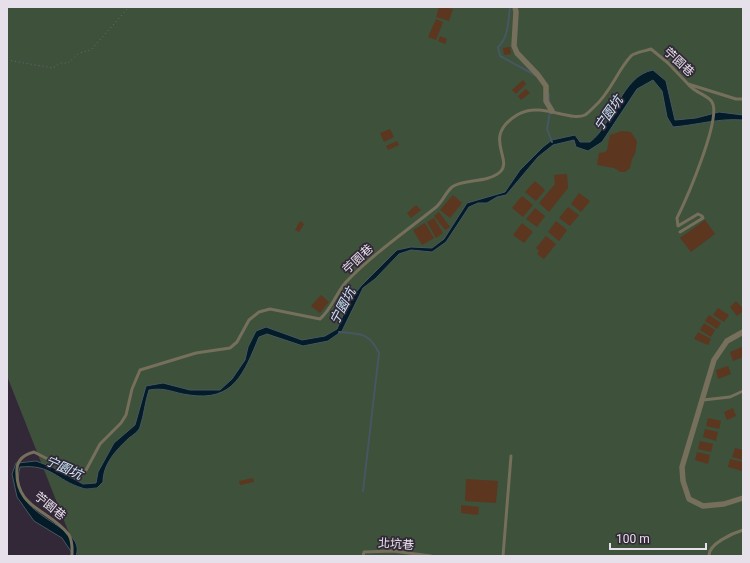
<svg xmlns="http://www.w3.org/2000/svg" width="750" height="563" font-family="Roboto,'Noto Sans TC',sans-serif">
  <style>
    .green { fill: #3d513b }
    .water { fill: #031c28; stroke: #475762 }
    .lines { fill: none; stroke-linecap: round; stroke-linejoin: round }
    .stream { stroke: #475762; stroke-width: 2 }
    .building { fill: #5c361f }
    .path { stroke: #706774; stroke-width: 1; stroke-dasharray: 1 3; stroke-linecap: butt }
    .lane { stroke: #756f5c; stroke-width: 3 }
    .street { stroke: #756f5c; stroke-width: 5.5 }
    .labels { text-anchor: middle; stroke-width: 3.5; stroke-linejoin: round; paint-order: stroke }
    .street-label { font-size: 12px; fill: #e6e0ea; stroke: #322837 }
    .water-label { font-size: 13px; font-style: italic; fill: #cbe8f9; stroke: #322837 }
  </style>
  <rect width="100%" height="100%" fill="#322837"/>
  <path class="green" d="M 7,7 L 743,7 L 743,556 L 78,556 L 7,376 Z"/>
  <path class="water" d="M 653,70 L 666,81 L 675,120 L 696,118 L 719,112 L 743,115 L 743,120 C 718,118 698,125 673,127 L 667,117 L 662,91 L 653,80 L 637,89 L 602,142 L 588,151 L 576,147 L 574,140 L 553,145 L 538,157 L 506,195 L 497,197 L 487,203 L 478,203 L 469,207 L 446,242 L 432,252 L 411,250 L 399,254 L 375,279 L 363,288 L 342,331 L 328,341 L 303,346 L 267,334 L 259,337 C 244,373 234,402 189,395 C 173,393 166,387 149,390 C 145,402 144,415 140,427 C 139,431 133,435 129,438 C 116,450 103,464 103,482 L 97,488 C 93,488 86,490 82,488 C 56,480 52,464 20,467 C 6,520 88,523 76,556 L 70,556 L 72,553 L 62,538 L 34,521 L 17,497 L 12,474 L 16,463 L 18,463 L 36,461 L 52,467 L 83,484 L 96,483 L 98,472 L 114,443 L 135,425 L 146,386 L 163,383 L 190,390 L 220,390 L 232,379 L 245,360 L 248,347 L 256,331 L 266,327 L 302,340 L 325,336 L 337,329 L 350,300 L 361,286 L 397,250 L 411,247 L 432,248 L 444,239 L 467,203 L 505,192 L 520,170 L 543,147 L 552,140 L 575,135 L 580,142 L 590,142 C 614,124 621,76 653,70 Z"/>
  <g class="lines">
    <path class="stream" d="M 510,7 C 508,21 509,37 498,47 L 500,56 L 535,75
      M 549,94 L 549,104
      M 550,112 L 547,129 L 552,142
      M 339,332 C 360,334 369,332 379,353 L 363,491"/>
  </g>
  <path class="building" d="M 439,7 L 453,9 L 449,21 L 436,17 Z
    M 436,19 L 443,22 L 436,40 L 428,37 Z
    M 440,36 L 447,39 L 445,44 L 438,41 Z
    M 510,47 L 511,54 L 504,55 L 503,48 Z
    M 523,80 L 526,84 L 516,94 L 512,90 Z
    M 526,89 L 530,93 L 521,100 L 518,96 Z
    M 390,129 L 394,137 L 384,142 L 380,133 Z
    M 622,131 L 631,132 L 637,141 L 635,154 L 632,159 L 630,168 L 625,172 L 621,172 L 614,168 L 597,165 L 599,153 L 605,152 L 607,150 L 610,135 Z
    M 397,141 L 399,145 L 388,150 L 386,146 Z
    M 567,174 L 568,188 L 549,212 L 539,203 L 555,184 L 554,175 Z
    M 535,181 L 545,190 L 536,201 L 525,192 Z
    M 579,193 L 590,201 L 581,212 L 571,204 Z
    M 453,195 L 462,203 L 450,218 L 440,210 Z
    M 522,196 L 533,205 L 523,217 L 512,208 Z
    M 416,205 L 421,210 L 411,218 L 407,213 Z
    M 568,207 L 579,215 L 570,226 L 559,218 Z
    M 535,208 L 545,216 L 537,227 L 526,219 Z
    M 439,212 L 450,227 L 445,230 L 434,216 Z
    M 434,218 L 443,233 L 436,238 L 427,222 Z
    M 705,220 L 715,234 L 691,252 L 680,238 Z
    M 300,221 L 304,224 L 299,232 L 295,230 Z
    M 556,221 L 567,230 L 559,241 L 548,232 Z
    M 425,223 L 434,238 L 422,245 L 413,230 Z
    M 522,223 L 533,232 L 524,243 L 513,235 Z
    M 546,236 L 556,244 L 544,259 L 537,254 L 539,251 L 536,248 Z
    M 321,295 L 329,302 L 320,313 L 311,306 Z
    M 736,301 L 743,308 L 743,311 L 737,316 L 730,307 Z
    M 718,308 L 729,315 L 724,322 L 713,315 Z
    M 709,315 L 721,323 L 717,329 L 705,321 Z
    M 704,323 L 715,330 L 711,337 L 700,330 Z
    M 698,332 L 711,339 L 708,345 L 694,339 Z
    M 742,347 L 743,357 L 733,361 L 730,352 Z
    M 728,366 L 731,374 L 718,379 L 716,370 Z
    M 733,408 L 736,416 L 727,420 L 724,412 Z
    M 708,418 L 721,421 L 719,429 L 706,426 Z
    M 705,429 L 718,432 L 716,441 L 703,437 Z
    M 700,441 L 713,444 L 711,452 L 698,449 Z
    M 735,448 L 743,450 L 743,460 L 732,457 Z
    M 697,452 L 710,455 L 708,464 L 695,460 Z
    M 730,459 L 743,462 L 742,471 L 728,467 Z
    M 253,478 L 254,482 L 240,485 L 239,481 Z
    M 466,479 L 498,481 L 496,503 L 465,501 Z
    M 461,505 L 479,507 L 478,515 L 461,513 Z"/>
  <g class="lines">
    <path class="path" d="M 7,60 L 53,68 L 60,63 L 68,63 L 79,53 L 91,50 L 129,7"/>
    <path class="lane" d="M 680,232 L 703,218 L 702,216 L 698,214 L 678,226 L 677,218 C 686,200 722,118 712,102 C 708,95 695,93 688,84
      M 703,400 L 730,397 L 743,391
      M 72,556 C 72,548 73,542 69,535 C 50,509 14,509 17,468 C 18,459 26,454 34,452 L 77,474 L 85,472 L 100,444 L 121,423 L 126,415 L 132,389 L 140,370 L 196,353 L 230,348 L 237,342 L 249,320 L 259,312 L 270,309 L 320,319 C 332,309 336,293 346,282 C 373,254 405,232 435,208 C 442,203 445,193 452,187 C 462,179 488,183 500,172 C 514,159 481,137 517,115 C 540,101 569,122 585,115 C 588,113 592,109 594,107 C 611,92 617,71 631,56 C 635,52 646,51 651,49 L 668,63 L 688,84 L 736,99 L 743,99
      M 363,556 L 364,552 L 393,551 L 431,556
      M 503,556 L 511,456
      M 709,556 C 708,544 733,533 743,530"/>
    <path class="street" d="M 515,7 L 516,12 L 514,46 L 517,53 L 538,75 L 546,86 L 546,101 L 552,111
      M 743,332 L 727,341 L 714,360 L 682,467 L 683,481 L 689,499 L 703,506 L 724,504 L 743,498"/>
  </g>
  <g class="labels">
    <g class="street-label">
      <text transform="translate(679 62) rotate(43)" y="4">苧園巷</text>
      <text transform="translate(358 259) rotate(-43)" y="4">苧園巷</text>
      <text transform="translate(50 506) rotate(39)" y="4">苧園巷</text>
      <text transform="translate(396 544) rotate(4)" y="4">北坑巷</text>
    </g>
    <g class="water-label">
      <text transform="translate(608 113) rotate(-55)" y="5">宁園坑</text>
      <text transform="translate(342 306) rotate(-62)" y="5">宁園坑</text>
      <text transform="translate(64 467) rotate(24)" y="5">宁園坑</text>
    </g>
  </g>
  <rect width="750" height="563" fill="none" stroke="#e6e0ea" stroke-width="16"/>
  <path d="M610 543v6h96v-6" fill="none" stroke="#e6e0ea" stroke-width="2"/>
  <text x="616" y="543" font-size="12" fill="#e6e0ea" stroke="#322837" stroke-width="3" paint-order="stroke">100 m</text>
</svg>
